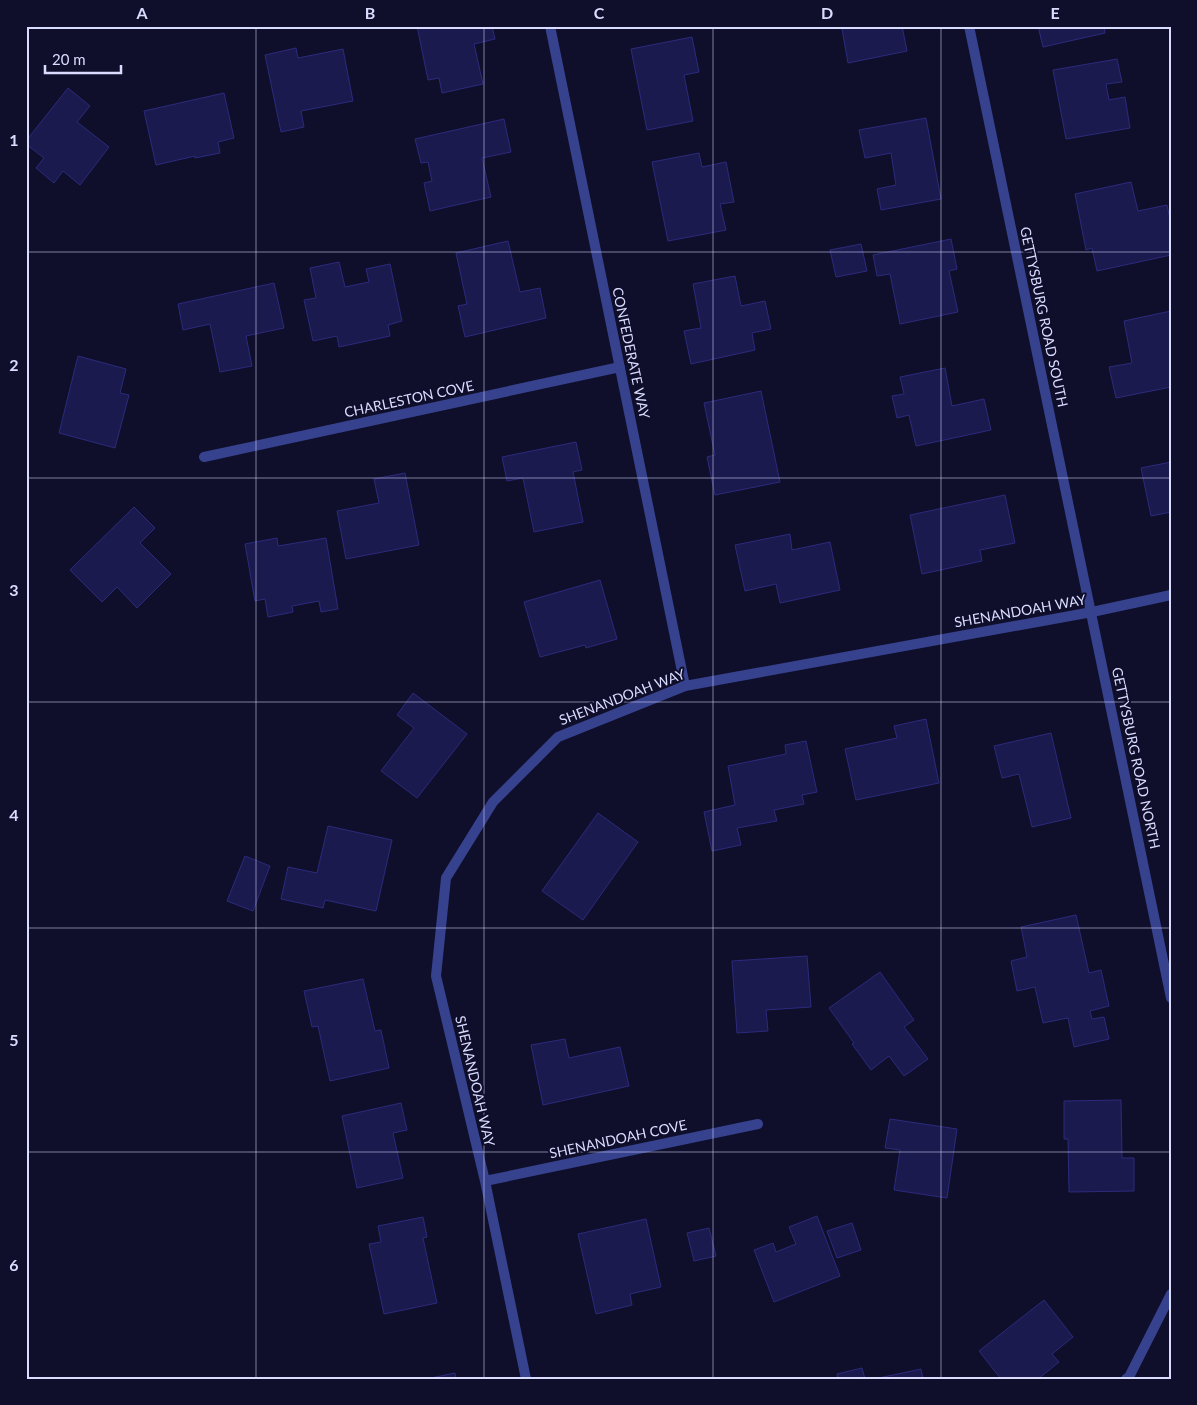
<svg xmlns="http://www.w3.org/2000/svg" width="1197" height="1405" font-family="Lato,sans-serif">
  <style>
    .building { fill: #1b1a4e; stroke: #2c2a7c }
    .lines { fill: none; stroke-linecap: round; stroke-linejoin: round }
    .street { stroke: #37428e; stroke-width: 10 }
    .grid { fill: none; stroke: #dadcff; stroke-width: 1; stroke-opacity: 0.55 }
    .labels { text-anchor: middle; stroke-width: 4; stroke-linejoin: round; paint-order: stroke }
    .street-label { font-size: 14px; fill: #dadcff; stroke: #0f0f2c }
    .neatline { fill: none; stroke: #dadcff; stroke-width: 2 }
    .grid-label { font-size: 16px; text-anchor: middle; font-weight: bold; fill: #dadcff }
  </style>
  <rect width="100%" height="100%" fill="#0f0f2c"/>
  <path class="building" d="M 417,26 L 492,26 L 495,39 L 474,44 L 483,84 L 442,93 L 439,78 L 428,80 Z
    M 902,26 L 907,51 L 848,63 L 842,29 L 855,26 Z
    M 1038,26 L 1104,26 L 1105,33 L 1043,47 Z
    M 692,37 L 699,72 L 684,75 L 693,121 L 647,130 L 631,49 Z
    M 296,48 L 298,58 L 343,49 L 353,101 L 301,111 L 304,127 L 281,132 L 265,55 Z
    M 1117,59 L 1122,82 L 1106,84 L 1109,100 L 1125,97 L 1130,128 L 1066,139 L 1053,70 Z
    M 68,88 L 90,106 L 77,122 L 109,147 L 80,185 L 63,171 L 54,183 L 36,168 L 44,158 L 26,144 L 26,141 Z
    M 224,93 L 234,138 L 218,142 L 220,153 L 195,158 L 195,156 L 156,165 L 144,111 Z
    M 926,118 L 941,199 L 881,210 L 877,189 L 896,185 L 891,153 L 865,158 L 859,130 Z
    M 504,119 L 511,152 L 482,158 L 491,197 L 430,211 L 424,183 L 432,181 L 428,162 L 421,163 L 415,139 Z
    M 699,153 L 702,167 L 726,162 L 734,202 L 720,204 L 726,230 L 668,241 L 652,162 Z
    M 1131,182 L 1138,211 L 1167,205 L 1171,224 L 1171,255 L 1097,271 L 1092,248 L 1086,250 L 1075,194 Z
    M 951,239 L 957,269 L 949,271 L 958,312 L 900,324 L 890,274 L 877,276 L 873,255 Z
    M 508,241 L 520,292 L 540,288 L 546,318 L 465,337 L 458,306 L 467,304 L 456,253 Z
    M 861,244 L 867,271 L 836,277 L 830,250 Z
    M 339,262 L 345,287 L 369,282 L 366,269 L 390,264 L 402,321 L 388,325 L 390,336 L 339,347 L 337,336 L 313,341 L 304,300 L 316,298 L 310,268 Z
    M 735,276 L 741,306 L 765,301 L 771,329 L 752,333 L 755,350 L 691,364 L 684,331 L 701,328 L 693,284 Z
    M 274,283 L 284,328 L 246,336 L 252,366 L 220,372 L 210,324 L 183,330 L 178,304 Z
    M 1171,311 L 1171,387 L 1116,398 L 1109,367 L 1132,363 L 1124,321 Z
    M 78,356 L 126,369 L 120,393 L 129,395 L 115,448 L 59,433 Z
    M 945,368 L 952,406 L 984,399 L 991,430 L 916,446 L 909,415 L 897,418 L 892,396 L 904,394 L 900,377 Z
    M 761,391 L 780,482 L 715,495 L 707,457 L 715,455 L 704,403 Z
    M 576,442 L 582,470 L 573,472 L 583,522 L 534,532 L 523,478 L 507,481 L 502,457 Z
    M 1171,462 L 1171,512 L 1151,516 L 1141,468 Z
    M 405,473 L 419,545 L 346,559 L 337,511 L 379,503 L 374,479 Z
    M 1005,495 L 1015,543 L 980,550 L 982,561 L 922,574 L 910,515 Z
    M 134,507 L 155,528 L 140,543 L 171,574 L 137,608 L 117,587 L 102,602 L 70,570 Z
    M 790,534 L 792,550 L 830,542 L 840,590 L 780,603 L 776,584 L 745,591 L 735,545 Z
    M 277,538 L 278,546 L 326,538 L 338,609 L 321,612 L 319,601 L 292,606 L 293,612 L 268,617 L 265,599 L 255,601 L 245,544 Z
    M 600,580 L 617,639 L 586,648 L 585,645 L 540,657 L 524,602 Z
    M 413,693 L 467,734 L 417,798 L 381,771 L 414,728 L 397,715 Z
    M 926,719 L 939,783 L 856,800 L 845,749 L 897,738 L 894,726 Z
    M 1051,733 L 1071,818 L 1032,827 L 1019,774 L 1002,778 L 994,746 Z
    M 806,741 L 817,792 L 802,795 L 804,804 L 774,810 L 777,821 L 737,828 L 741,845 L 712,851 L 704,812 L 735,805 L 728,766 L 786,754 L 785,745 Z
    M 598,813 L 638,842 L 583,920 L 542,891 Z
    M 328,826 L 392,840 L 376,911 L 325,900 L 323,908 L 281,899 L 288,867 L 317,873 Z
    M 245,856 L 270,866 L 253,911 L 227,901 Z
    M 1076,915 L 1089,973 L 1101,970 L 1109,1006 L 1090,1011 L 1092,1019 L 1104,1017 L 1109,1039 L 1074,1047 L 1068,1018 L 1043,1023 L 1035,987 L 1017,991 L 1011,961 L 1027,957 L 1021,927 Z
    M 807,956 L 811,1007 L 766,1010 L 768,1031 L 737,1033 L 732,961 Z
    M 880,972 L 914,1020 L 904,1027 L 928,1059 L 904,1076 L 889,1056 L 871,1070 L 852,1044 L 854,1043 L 829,1008 Z
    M 363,979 L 375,1031 L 381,1030 L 389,1068 L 330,1081 L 318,1026 L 312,1027 L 304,991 Z
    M 565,1039 L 569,1058 L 620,1047 L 629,1086 L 543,1105 L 531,1045 Z
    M 1121,1100 L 1122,1158 L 1134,1158 L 1134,1191 L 1069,1192 L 1068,1139 L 1064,1139 L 1064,1101 Z
    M 401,1103 L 407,1130 L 393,1133 L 403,1178 L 357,1188 L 342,1116 Z
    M 890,1119 L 957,1129 L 947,1198 L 894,1190 L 900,1150 L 885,1148 Z
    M 817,1216 L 840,1276 L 774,1302 L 754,1250 L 773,1243 L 776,1252 L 796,1244 L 789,1227 Z
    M 423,1217 L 427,1237 L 423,1238 L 437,1303 L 384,1314 L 369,1244 L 381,1242 L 378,1226 Z
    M 646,1219 L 661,1287 L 630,1294 L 632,1305 L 596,1314 L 578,1234 Z
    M 852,1223 L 861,1250 L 837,1258 L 827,1231 Z
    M 709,1228 L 716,1256 L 694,1261 L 687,1233 Z
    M 1044,1300 L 1073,1337 L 1052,1354 L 1059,1362 L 1038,1379 L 1001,1379 L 979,1351 Z
    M 862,1368 L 865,1379 L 838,1379 L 837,1374 Z
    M 921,1369 L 923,1379 L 874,1379 Z
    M 455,1373 L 456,1379 L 426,1379 Z"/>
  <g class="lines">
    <path class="street" d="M 550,26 L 685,686
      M 969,26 L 1171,998
      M 204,457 L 620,367
      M 485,1181 L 758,1124
      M 526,1379 L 485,1181 L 436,976 L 446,878 L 493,802 L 558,737 L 685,686 L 1092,612 L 1171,595
      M 1126,1379 L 1129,1377 L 1171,1294"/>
  </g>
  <path class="grid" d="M 256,26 L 256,1379M 484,26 L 484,1379M 713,26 L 713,1379M 941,26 L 941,1379M 26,252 L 1171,252M 26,478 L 1171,478M 26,702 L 1171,702M 26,928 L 1171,928M 26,1152 L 1171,1152"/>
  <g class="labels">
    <g class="street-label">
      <text transform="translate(1044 317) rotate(78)" y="5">GETTYSBURG ROAD SOUTH</text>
      <text transform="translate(631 353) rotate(78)" y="5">CONFEDERATE WAY</text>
      <text transform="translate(409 399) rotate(-12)" y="5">CHARLESTON COVE</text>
      <text transform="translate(1020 611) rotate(-10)" y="5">SHENANDOAH WAY</text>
      <text transform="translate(622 697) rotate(-21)" y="5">SHENANDOAH WAY</text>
      <text transform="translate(1136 758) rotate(78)" y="5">GETTYSBURG ROAD NORTH</text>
      <text transform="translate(475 1081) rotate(77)" y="5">SHENANDOAH WAY</text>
      <text transform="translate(618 1139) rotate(-12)" y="5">SHENANDOAH COVE</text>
    </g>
  </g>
  <rect width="1197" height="1405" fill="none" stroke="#0f0f2c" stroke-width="55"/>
  <path d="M45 65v8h76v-8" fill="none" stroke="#dadcff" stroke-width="2.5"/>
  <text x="52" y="65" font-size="15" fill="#dadcff" stroke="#0f0f2c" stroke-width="4" paint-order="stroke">20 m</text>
  <rect x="28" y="28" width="1142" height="1350" class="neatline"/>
  <g class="grid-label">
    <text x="142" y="19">A</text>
    <text x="370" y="19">B</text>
    <text x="599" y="19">C</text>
    <text x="827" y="19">D</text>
    <text x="1055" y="19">E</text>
    <text x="14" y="146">1</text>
    <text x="14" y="371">2</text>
    <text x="14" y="596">3</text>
    <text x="14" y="821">4</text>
    <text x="14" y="1046">5</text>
    <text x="14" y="1271">6</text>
  </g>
</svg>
